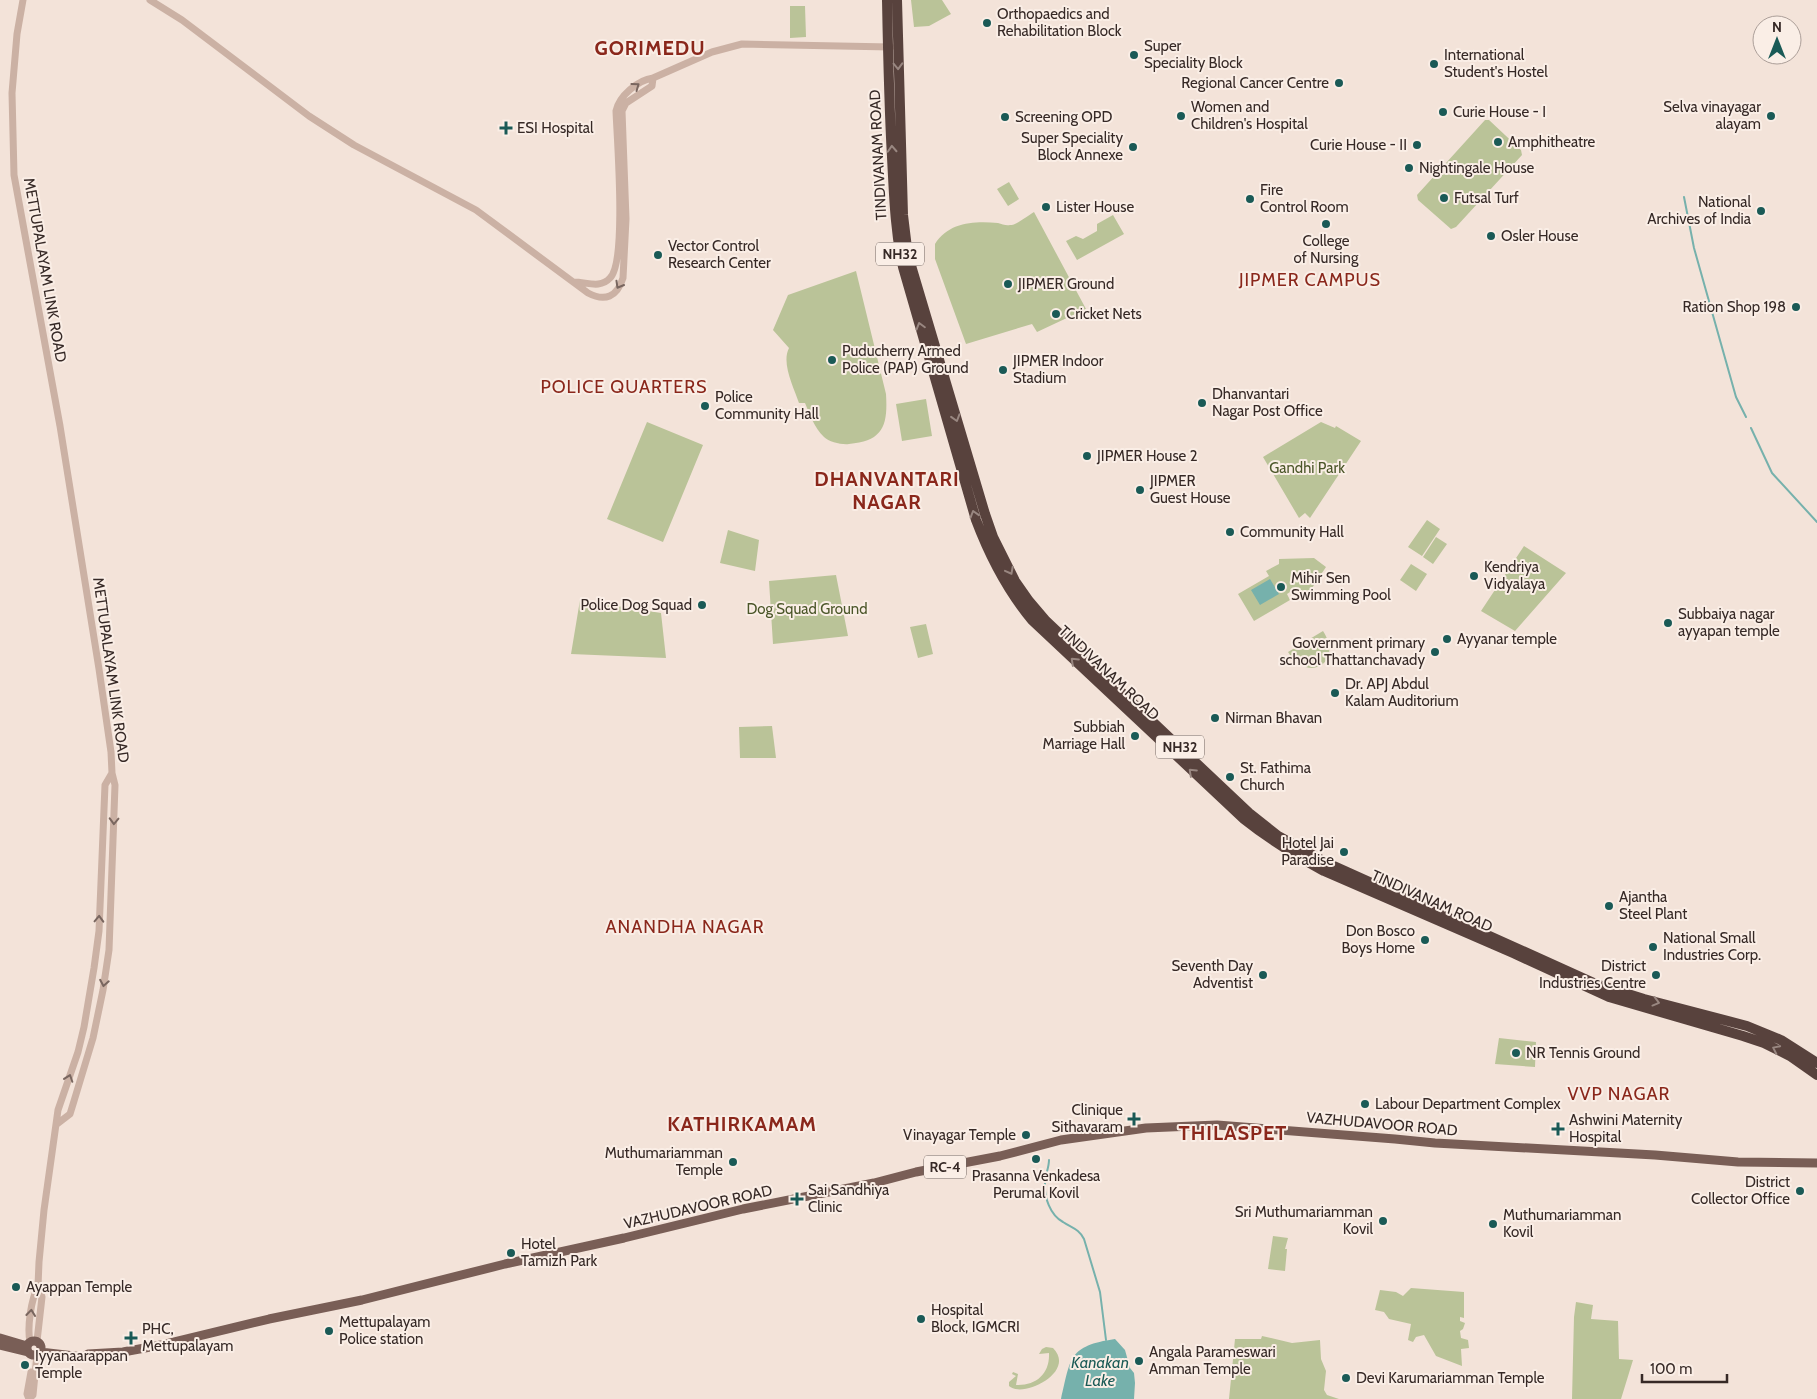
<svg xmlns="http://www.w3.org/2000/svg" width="1817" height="1399" font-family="Cabin,sans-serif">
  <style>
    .green { fill: #bac398 }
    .water { fill: #76b1ac }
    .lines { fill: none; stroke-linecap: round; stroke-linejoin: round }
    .stream { stroke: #76b1ac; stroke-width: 2 }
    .minor { stroke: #cbb1a4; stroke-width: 7 }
    .major { stroke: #795e56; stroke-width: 9 }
    .highway { stroke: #58423d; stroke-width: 10 }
    .oneway { stroke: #998781 }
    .oneway2 { stroke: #79665f }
    .poi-dot { fill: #1a5a56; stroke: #faeee6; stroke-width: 2 }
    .labels { text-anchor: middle; stroke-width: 4; stroke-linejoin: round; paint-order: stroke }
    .shield { fill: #faeee6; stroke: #716460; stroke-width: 1 }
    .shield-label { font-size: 14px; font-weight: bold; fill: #362926 }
    .poi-label { font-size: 15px; fill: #362926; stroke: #faeee6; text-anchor: start }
    .street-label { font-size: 15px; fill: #362926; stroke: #faeee6 }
    .park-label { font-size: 15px; fill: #4b5629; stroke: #faeee6 }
    .water-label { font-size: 16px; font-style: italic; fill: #1a5a56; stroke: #faeee6 }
    .quarter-label { font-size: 18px; letter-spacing: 1px; fill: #8a271b; stroke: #faeee6 }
    .district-label { font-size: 20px; font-weight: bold; letter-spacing: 1px; fill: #8a271b; stroke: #faeee6 }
  </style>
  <rect width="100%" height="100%" fill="#f3e3d9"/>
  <path class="green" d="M 911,0 L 942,0 L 951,14 L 929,26 L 914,27 Z
    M 790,6 L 805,6 L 806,37 L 790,38 Z
    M 1485,120 L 1489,120 L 1521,150 L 1522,155 L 1456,227 L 1451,229 L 1418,200 L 1417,195 Z
    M 1009,182 L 1019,199 L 1008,206 L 997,189 Z
    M 1034,212 L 1086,309 L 1037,332 L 1032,324 L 966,344 L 935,259 L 935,244 C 949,222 974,221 998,223 C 1002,224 1006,226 1010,225 C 1017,225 1027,216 1034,212 Z
    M 1113,215 L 1124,234 L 1077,260 L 1066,241 L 1076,236 L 1083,239 L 1097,231 L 1097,224 Z
    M 856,271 L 886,394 C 888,426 883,441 849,444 C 842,445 829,442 824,437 C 814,427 810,415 805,403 L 799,403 C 794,388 781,363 789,348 L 773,330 L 788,295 Z
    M 926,399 L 932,436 L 902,441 L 896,404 Z
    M 647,422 L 703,445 L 663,542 L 607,519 Z
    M 1321,422 L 1335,428 L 1336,426 L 1361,441 L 1310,518 L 1305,513 L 1299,518 L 1263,457 Z
    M 1427,520 L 1440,529 L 1422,556 L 1408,547 Z
    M 728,530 L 759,540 L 755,571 L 720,563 Z
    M 1436,537 L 1447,544 L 1433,564 L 1423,557 Z
    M 1524,546 L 1566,573 L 1515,631 L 1481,611 Z
    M 1314,558 L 1326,567 L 1310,591 L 1292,595 L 1290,592 L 1287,594 L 1290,600 L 1254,621 L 1238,594 L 1269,576 L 1266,571 L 1279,564 L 1279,559 Z
    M 1411,564 L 1427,574 L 1416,591 L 1400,580 Z
    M 836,575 L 848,636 L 773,644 L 769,581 Z
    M 580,600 L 661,613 L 666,658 L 571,654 Z
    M 926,624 L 933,654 L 918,658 L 910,627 Z
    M 1323,631 C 1344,663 1308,684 1288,652 Z
    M 772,726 L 776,758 L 740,758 L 739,727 Z
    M 1499,1038 L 1536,1042 L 1535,1067 L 1495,1064 Z
    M 1273,1236 L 1288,1238 L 1285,1249 L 1287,1249 L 1285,1271 L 1268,1269 Z
    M 1411,1288 L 1464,1292 L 1464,1318 L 1460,1317 L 1460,1321 L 1465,1323 L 1463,1329 L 1460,1331 L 1461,1338 L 1468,1340 L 1469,1348 L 1461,1349 L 1462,1366 L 1436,1356 L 1424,1335 L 1416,1337 L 1413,1342 L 1408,1340 L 1411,1324 L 1389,1319 L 1384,1312 L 1375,1310 L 1380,1290 L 1396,1292 L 1403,1296 Z
    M 1576,1302 L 1593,1305 L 1591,1319 L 1618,1321 L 1619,1359 L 1633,1360 L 1621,1399 L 1572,1399 L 1574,1317 Z
    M 1262,1336 L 1292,1343 L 1320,1340 L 1321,1359 L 1326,1371 L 1324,1390 L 1327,1395 L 1339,1399 L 1229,1399 L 1235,1339 L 1261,1339 Z
    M 1046,1347 L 1053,1348 C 1077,1372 1023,1399 1009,1386 L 1009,1382 L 1016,1376 L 1012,1374 L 1013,1372 L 1018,1374 L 1016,1385 C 1036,1386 1050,1374 1049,1353 L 1039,1354 L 1042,1349 Z"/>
  <path class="water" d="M 1270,579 L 1279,594 L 1260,605 L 1251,590 Z
    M 1115,1339 L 1125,1350 L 1130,1368 L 1134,1373 L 1135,1383 L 1134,1399 L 1061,1399 C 1071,1358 1068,1346 1115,1339 Z"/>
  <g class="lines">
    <path class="stream" d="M 1684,197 L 1694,248 L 1736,397 L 1746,417
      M 1751,428 L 1772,473 L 1817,522
      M 1049,1160 C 1049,1168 1045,1175 1045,1183 C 1044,1197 1050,1215 1063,1222 C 1072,1228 1079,1229 1084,1239 L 1100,1292 L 1106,1340"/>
    <path class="minor" d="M 23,0 L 17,34 L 12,93 L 14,175 L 60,426 L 99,669 L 111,752 L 112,773 L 105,785 L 99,931 L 94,968 L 84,1027 L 78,1052 L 58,1110 L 44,1210 L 39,1262 L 38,1286 L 42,1297 L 37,1341
      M 150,0 L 182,20 L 309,116 L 354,145 L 476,210 L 588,293 C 605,302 617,297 623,278 L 626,219 L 622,111 L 626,103 L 652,86 L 653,78
      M 574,282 C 587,282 600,289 610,278 C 627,262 617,139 616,111 C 619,96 638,80 653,78 L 712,52 L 742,44 L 891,47
      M 57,1124 L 70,1114 L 74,1101 L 93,1038 L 103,990 L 109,950 L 115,785 L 112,773
      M 30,1342 C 27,1327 31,1300 38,1286
      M 29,1399 L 33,1395 L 37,1354
      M 29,1399 L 27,1394 L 31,1372"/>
    <path class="major" d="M 0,1338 L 27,1346
      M27 1348a7 7 0 1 1 14 0a7 7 0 1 1-14 0Z
      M 0,1345 L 28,1352
      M 40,1352 L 83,1357 L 88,1354 L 123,1352 L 161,1345 L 269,1319 L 362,1300 L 505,1264 L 624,1238 L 743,1209 L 874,1183 L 916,1172 L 1000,1156 L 1061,1140 L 1146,1128 L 1217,1125 L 1395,1139 L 1435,1143 L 1655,1155 L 1738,1162 L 1817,1163"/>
    <path class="highway" d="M 887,0 C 888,52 889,105 892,157 C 894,194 895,231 903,267 L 976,520 C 990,557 1007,590 1032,620 L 1244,819 C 1269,839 1295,855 1324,871 L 1513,953 L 1609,997 L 1743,1036 L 1764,1043 L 1790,1056 L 1817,1075
      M 897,0 L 903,215 L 907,248 L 912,269 L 985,514 L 993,537 L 1015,581 L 1029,601 L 1046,621 L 1249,813 L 1278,836 L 1325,862 L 1596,984 L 1644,999 L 1747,1026 L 1781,1040 L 1817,1063"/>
  </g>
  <defs><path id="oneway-chevron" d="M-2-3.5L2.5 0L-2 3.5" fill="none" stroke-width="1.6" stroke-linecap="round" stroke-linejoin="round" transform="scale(1.25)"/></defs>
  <g class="oneway">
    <use href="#oneway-chevron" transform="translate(898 66) rotate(88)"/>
    <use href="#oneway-chevron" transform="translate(892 149) rotate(-93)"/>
    <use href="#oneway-chevron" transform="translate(920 326) rotate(-106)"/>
    <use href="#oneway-chevron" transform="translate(956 418) rotate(73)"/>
    <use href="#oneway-chevron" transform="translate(974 514) rotate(-107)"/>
    <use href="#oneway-chevron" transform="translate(1010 571) rotate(62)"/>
    <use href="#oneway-chevron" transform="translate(1074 661) rotate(-137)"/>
    <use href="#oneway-chevron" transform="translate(1192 772) rotate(-137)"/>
    <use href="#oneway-chevron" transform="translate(1656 1002) rotate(15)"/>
    <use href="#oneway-chevron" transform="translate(1776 1049) rotate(-154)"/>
  </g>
  <g class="oneway2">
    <use href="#oneway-chevron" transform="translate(636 86) rotate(-36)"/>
    <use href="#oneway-chevron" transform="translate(619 285) rotate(120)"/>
    <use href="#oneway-chevron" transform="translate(114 821) rotate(92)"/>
    <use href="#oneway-chevron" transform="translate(99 919) rotate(-88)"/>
    <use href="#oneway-chevron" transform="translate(104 983) rotate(100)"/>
    <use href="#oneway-chevron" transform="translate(69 1078) rotate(-71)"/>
    <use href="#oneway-chevron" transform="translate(31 1313) rotate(-84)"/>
  </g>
  <g class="poi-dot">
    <circle cx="987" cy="23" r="5"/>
    <circle cx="1134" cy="55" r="5"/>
    <circle cx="1434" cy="64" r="5"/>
    <circle cx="1339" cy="83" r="5"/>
    <circle cx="1443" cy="112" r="5"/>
    <circle cx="1181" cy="116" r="5"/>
    <circle cx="1771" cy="116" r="5"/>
    <circle cx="1005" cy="117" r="5"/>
    <path d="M503.5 120.5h5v5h5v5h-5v5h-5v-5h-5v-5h5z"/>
    <circle cx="1498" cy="142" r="5"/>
    <circle cx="1417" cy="145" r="5"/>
    <circle cx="1133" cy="147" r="5"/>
    <circle cx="1409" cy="168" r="5"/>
    <circle cx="1444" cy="198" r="5"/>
    <circle cx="1250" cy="199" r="5"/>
    <circle cx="1046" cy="207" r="5"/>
    <circle cx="1761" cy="211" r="5"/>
    <circle cx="1326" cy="224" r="5"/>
    <circle cx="1491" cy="236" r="5"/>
    <circle cx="658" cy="255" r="5"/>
    <circle cx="1008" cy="284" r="5"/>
    <circle cx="1796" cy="307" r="5"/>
    <circle cx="1056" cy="314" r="5"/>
    <circle cx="832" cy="360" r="5"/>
    <circle cx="1003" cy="370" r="5"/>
    <circle cx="1202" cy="403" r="5"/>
    <circle cx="705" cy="406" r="5"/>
    <circle cx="1087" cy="456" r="5"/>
    <circle cx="1140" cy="490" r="5"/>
    <circle cx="1230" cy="532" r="5"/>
    <circle cx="1474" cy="576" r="5"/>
    <circle cx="1281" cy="587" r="5"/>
    <circle cx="702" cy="605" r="5"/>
    <circle cx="1668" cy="623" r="5"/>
    <circle cx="1447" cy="639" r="5"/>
    <circle cx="1435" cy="652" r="5"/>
    <circle cx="1335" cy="693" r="5"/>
    <circle cx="1215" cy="718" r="5"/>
    <circle cx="1135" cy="736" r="5"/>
    <circle cx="1230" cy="777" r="5"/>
    <circle cx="1344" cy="852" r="5"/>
    <circle cx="1609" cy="906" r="5"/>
    <circle cx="1425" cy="940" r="5"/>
    <circle cx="1653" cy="947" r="5"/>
    <circle cx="1263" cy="975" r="5"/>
    <circle cx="1656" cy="975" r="5"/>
    <circle cx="1516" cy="1053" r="5"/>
    <circle cx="1365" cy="1104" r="5"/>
    <path d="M1131.5 1111.5h5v5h5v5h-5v5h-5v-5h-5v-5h5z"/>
    <path d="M1555.5 1121.5h5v5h5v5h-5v5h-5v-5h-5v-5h5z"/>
    <circle cx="1026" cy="1135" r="5"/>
    <circle cx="1036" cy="1159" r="5"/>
    <circle cx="733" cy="1162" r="5"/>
    <circle cx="1800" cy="1191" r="5"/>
    <path d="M794.5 1191.5h5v5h5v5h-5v5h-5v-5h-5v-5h5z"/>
    <circle cx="1383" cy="1221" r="5"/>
    <circle cx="1493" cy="1224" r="5"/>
    <circle cx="511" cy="1253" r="5"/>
    <circle cx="16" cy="1287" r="5"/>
    <circle cx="921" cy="1319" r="5"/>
    <circle cx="329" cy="1331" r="5"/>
    <path d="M128.5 1330.5h5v5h5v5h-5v5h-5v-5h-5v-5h5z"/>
    <circle cx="1139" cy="1361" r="5"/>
    <circle cx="25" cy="1365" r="5"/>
    <circle cx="1346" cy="1378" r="5"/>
  </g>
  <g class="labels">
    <g class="shield">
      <rect x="876" y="242.5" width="48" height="23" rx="4"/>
      <rect x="1156" y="735.5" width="48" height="23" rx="4"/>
      <rect x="924" y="1155.5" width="42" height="23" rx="4"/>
    </g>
    <g class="shield-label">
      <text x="900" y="259">NH32</text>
      <text x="1180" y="752">NH32</text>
      <text x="945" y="1172">RC-4</text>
    </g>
    <g class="poi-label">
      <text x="997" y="19">Orthopaedics and<tspan x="997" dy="17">Rehabilitation Block</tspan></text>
      <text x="1144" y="51">Super<tspan x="1144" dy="17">Speciality Block</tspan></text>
      <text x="1444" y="60">International<tspan x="1444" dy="17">Student's Hostel</tspan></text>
      <text x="1329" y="88" text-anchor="end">Regional Cancer Centre</text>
      <text x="1191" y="112">Women and<tspan x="1191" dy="17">Children's Hospital</tspan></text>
      <text x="1761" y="112" text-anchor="end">Selva vinayagar<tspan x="1761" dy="17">alayam</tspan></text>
      <text x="1453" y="117">Curie House - I</text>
      <text x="1015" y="122">Screening OPD</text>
      <text x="517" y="133">ESI Hospital</text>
      <text x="1123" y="143" text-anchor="end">Super Speciality<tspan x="1123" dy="17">Block Annexe</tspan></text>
      <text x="1508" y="147">Amphitheatre</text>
      <text x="1407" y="150" text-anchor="end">Curie House - II</text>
      <text x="1419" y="173">Nightingale House</text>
      <text x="1260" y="195">Fire<tspan x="1260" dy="17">Control Room</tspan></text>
      <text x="1454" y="203">Futsal Turf</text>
      <text x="1751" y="207" text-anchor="end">National<tspan x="1751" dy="17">Archives of India</tspan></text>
      <text x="1056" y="212">Lister House</text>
      <text x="1501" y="241">Osler House</text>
      <text x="1326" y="246" text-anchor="middle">College<tspan x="1326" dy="17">of Nursing</tspan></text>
      <text x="668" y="251">Vector Control<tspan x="668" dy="17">Research Center</tspan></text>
      <text x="1018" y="289">JIPMER Ground</text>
      <text x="1786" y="312" text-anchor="end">Ration Shop 198</text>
      <text x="1066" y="319">Cricket Nets</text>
      <text x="842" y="356">Puducherry Armed<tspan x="842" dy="17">Police (PAP) Ground</tspan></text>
      <text x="1013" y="366">JIPMER Indoor<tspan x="1013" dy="17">Stadium</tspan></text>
      <text x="1212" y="399">Dhanvantari<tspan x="1212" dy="17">Nagar Post Office</tspan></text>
      <text x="715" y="402">Police<tspan x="715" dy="17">Community Hall</tspan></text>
      <text x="1097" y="461">JIPMER House 2</text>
      <text x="1150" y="486">JIPMER<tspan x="1150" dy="17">Guest House</tspan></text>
      <text x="1240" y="537">Community Hall</text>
      <text x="1484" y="572">Kendriya<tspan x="1484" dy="17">Vidyalaya</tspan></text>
      <text x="1291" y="583">Mihir Sen<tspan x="1291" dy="17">Swimming Pool</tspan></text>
      <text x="692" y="610" text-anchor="end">Police Dog Squad</text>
      <text x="1678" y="619">Subbaiya nagar<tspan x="1678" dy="17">ayyapan temple</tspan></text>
      <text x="1457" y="644">Ayyanar temple</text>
      <text x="1425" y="648" text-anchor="end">Government primary<tspan x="1425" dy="17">school Thattanchavady</tspan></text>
      <text x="1345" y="689">Dr. APJ Abdul<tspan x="1345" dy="17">Kalam Auditorium</tspan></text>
      <text x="1225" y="723">Nirman Bhavan</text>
      <text x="1125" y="732" text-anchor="end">Subbiah<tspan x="1125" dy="17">Marriage Hall</tspan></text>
      <text x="1240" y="773">St. Fathima<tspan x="1240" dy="17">Church</tspan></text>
      <text x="1334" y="848" text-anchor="end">Hotel Jai<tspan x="1334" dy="17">Paradise</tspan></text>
      <text x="1619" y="902">Ajantha<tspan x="1619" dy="17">Steel Plant</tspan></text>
      <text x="1415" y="936" text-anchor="end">Don Bosco<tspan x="1415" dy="17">Boys Home</tspan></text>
      <text x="1663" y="943">National Small<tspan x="1663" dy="17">Industries Corp.</tspan></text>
      <text x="1253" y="971" text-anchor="end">Seventh Day<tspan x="1253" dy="17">Adventist</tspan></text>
      <text x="1646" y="971" text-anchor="end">District<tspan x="1646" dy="17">Industries Centre</tspan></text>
      <text x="1526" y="1058">NR Tennis Ground</text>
      <text x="1375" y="1109">Labour Department Complex</text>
      <text x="1123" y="1115" text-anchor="end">Clinique<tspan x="1123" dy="17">Sithavaram</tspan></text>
      <text x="1569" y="1125">Ashwini Maternity<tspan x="1569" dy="17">Hospital</tspan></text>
      <text x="1016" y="1140" text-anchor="end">Vinayagar Temple</text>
      <text x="723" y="1158" text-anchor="end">Muthumariamman<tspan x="723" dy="17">Temple</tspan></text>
      <text x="1036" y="1181" text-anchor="middle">Prasanna Venkadesa<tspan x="1036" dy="17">Perumal Kovil</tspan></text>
      <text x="1790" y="1187" text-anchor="end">District<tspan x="1790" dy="17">Collector Office</tspan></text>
      <text x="808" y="1195">Sai Sandhiya<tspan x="808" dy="17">Clinic</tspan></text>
      <text x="1373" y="1217" text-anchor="end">Sri Muthumariamman<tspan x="1373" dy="17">Kovil</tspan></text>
      <text x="1503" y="1220">Muthumariamman<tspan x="1503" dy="17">Kovil</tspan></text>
      <text x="521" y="1249">Hotel<tspan x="521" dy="17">Tamizh Park</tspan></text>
      <text x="26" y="1292">Ayappan Temple</text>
      <text x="931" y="1315">Hospital<tspan x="931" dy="17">Block, IGMCRI</tspan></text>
      <text x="339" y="1327">Mettupalayam<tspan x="339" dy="17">Police station</tspan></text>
      <text x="142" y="1334">PHC,<tspan x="142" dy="17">Mettupalayam</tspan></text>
      <text x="1149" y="1357">Angala Parameswari<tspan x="1149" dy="17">Amman Temple</tspan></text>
      <text x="35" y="1361">Iyyanaarappan<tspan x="35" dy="17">Temple</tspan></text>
      <text x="1356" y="1383">Devi Karumariamman Temple</text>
    </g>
    <g class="street-label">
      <text transform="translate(878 155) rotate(-93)" y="5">TINDIVANAM ROAD</text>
      <text transform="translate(45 270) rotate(80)" y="5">METTUPALAYAM LINK ROAD</text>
      <text transform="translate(111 670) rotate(82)" y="5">METTUPALAYAM LINK ROAD</text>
      <text transform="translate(1109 673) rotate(43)" y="5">TINDIVANAM ROAD</text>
      <text transform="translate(1432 901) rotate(24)" y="5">TINDIVANAM ROAD</text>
      <text transform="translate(1382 1124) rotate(5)" y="5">VAZHUDAVOOR ROAD</text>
      <text transform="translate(698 1207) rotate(-13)" y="5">VAZHUDAVOOR ROAD</text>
    </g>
    <g class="park-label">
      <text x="1307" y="473">Gandhi Park</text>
      <text x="807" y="614">Dog Squad Ground</text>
    </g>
    <g class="water-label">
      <text x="1100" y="1368">Kanakan<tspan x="1100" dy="18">Lake</tspan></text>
    </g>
    <g class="quarter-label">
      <text x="1310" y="286">JIPMER CAMPUS</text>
      <text x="624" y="393">POLICE QUARTERS</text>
      <text x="685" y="933">ANANDHA NAGAR</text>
      <text x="1619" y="1100">VVP NAGAR</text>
    </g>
    <g class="district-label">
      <text x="650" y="55">GORIMEDU</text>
      <text x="887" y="486">DHANVANTARI<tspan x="887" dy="23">NAGAR</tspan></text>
      <text x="742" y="1131">KATHIRKAMAM</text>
      <text x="1233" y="1140">THILASPET</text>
    </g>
  </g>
  <g transform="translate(1777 40)"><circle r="24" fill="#faeee6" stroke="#ac9f99"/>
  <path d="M0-4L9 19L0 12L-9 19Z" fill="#1a5a56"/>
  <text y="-8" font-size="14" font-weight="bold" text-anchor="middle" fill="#362926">N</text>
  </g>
  <path d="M1642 1374v8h85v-8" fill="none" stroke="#362926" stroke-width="2.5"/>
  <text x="1650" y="1374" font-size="15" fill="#362926" stroke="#faeee6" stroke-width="4" paint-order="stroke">100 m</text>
</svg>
